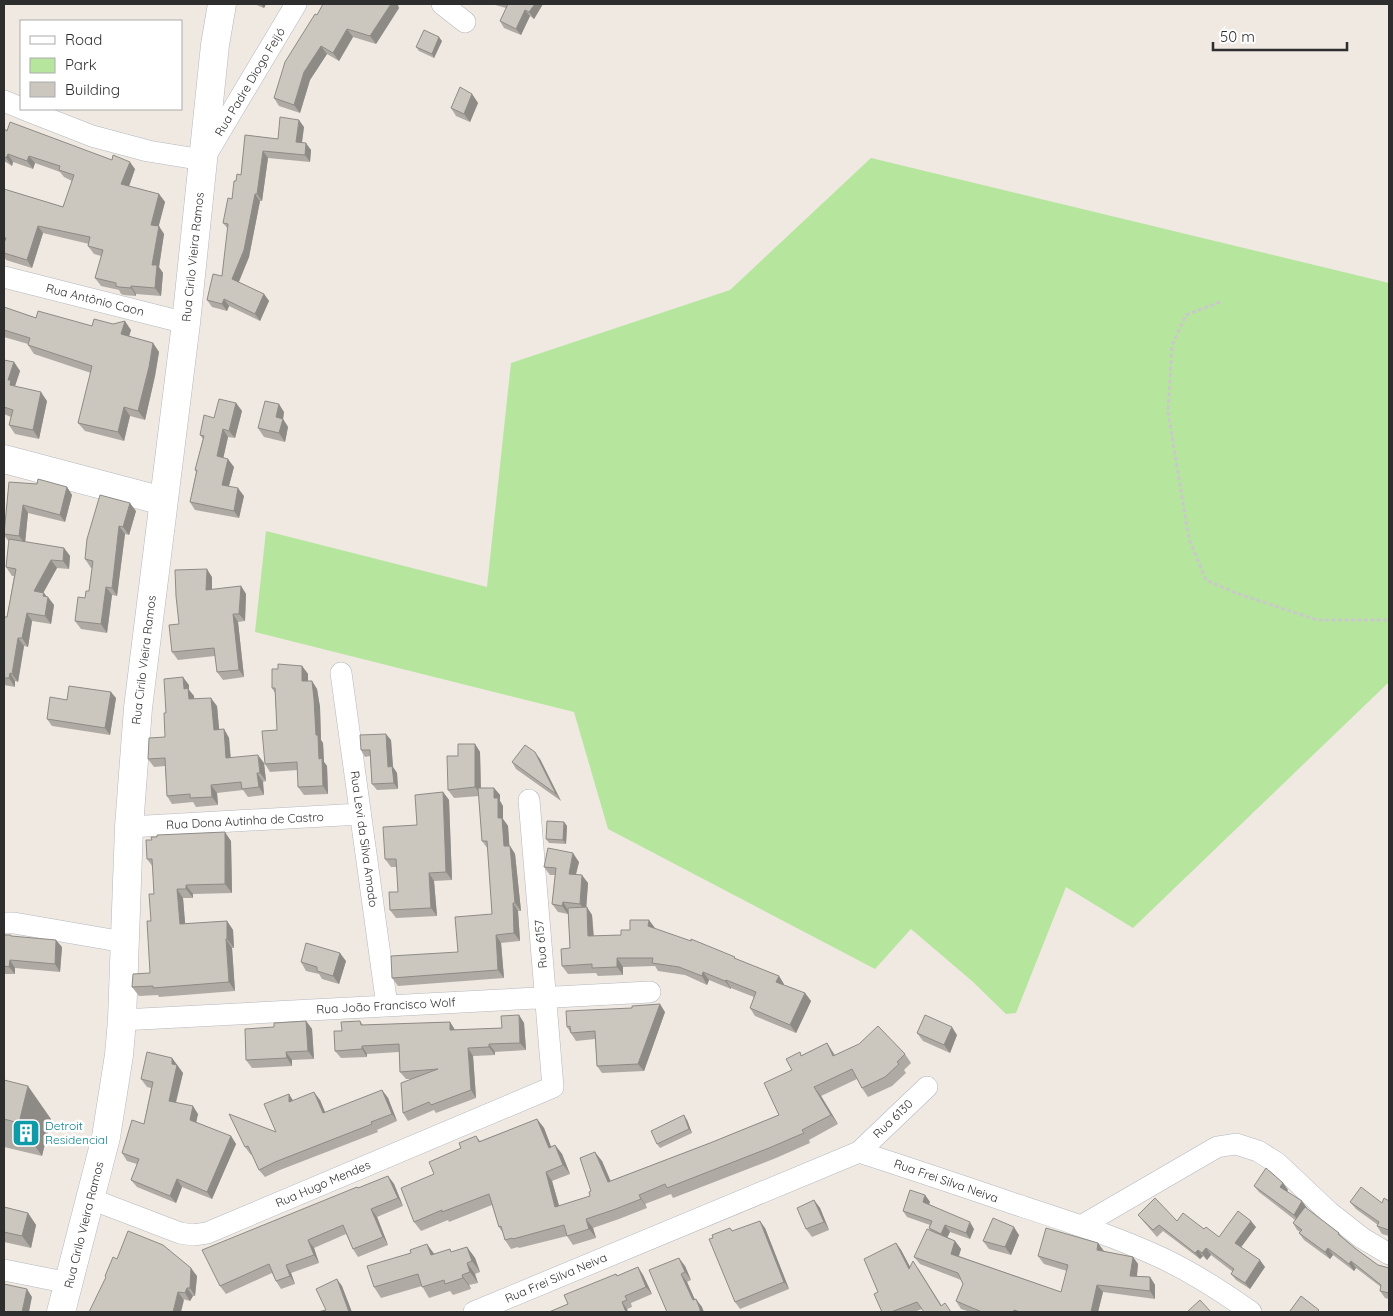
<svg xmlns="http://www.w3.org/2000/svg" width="1393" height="1316" font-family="Quicksand,sans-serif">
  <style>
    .green { fill: #b6e59e }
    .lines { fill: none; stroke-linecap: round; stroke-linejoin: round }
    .minor-casing { stroke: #b4b7c1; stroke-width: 22 }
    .secondary-casing { stroke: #b4b7c1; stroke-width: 29 }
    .path { stroke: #c9c9c9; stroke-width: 3; stroke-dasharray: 4 2.5; stroke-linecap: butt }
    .minor { stroke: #fff; stroke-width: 21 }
    .secondary { stroke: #fff; stroke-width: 28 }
    .wall { fill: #afaba4 }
    .shaded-wall { fill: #8e8b86 }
    .building { fill: #cbc7bf; stroke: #8e8b86 }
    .labels { text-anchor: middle; stroke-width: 5; stroke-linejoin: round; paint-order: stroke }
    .street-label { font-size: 12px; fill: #2e2e2e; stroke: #fff }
    .culture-label { font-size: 12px; fill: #0d838f; stroke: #fff; text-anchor: start }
  </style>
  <rect width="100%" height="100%" fill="#efe9e1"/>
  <path class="green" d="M 871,158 L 1389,283 L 1389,683 L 1387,684 L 1133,928 L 1066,887 L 1016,1013 L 1006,1014 L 972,981 L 911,929 L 875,969 L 608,829 L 574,712 L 255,632 L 266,531 L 487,587 L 511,363 L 730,290 Z"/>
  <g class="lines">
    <defs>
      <path id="minor" d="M 442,4 L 465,22
        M 4,101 L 21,108
        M 23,109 L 92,136 L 148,151 L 203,160 L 296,4
        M 4,277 L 186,323
        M 341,673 L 387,1006
        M 129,827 L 360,814
        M 4,923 L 14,923 L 124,942
        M 122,1020 L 650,992
        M 859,1152 L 927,1087
        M 91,1199 L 180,1233 L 193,1235 L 207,1233 L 553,1087 L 529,800
        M 1081,1226 L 1217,1147 L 1236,1144 L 1258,1151 L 1277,1163 L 1329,1212 L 1362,1238 L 1389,1254
        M 4,1270 L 69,1283
        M 474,1312 L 859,1152 C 912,1169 965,1187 1018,1205 C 1067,1221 1117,1237 1164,1259 C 1195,1274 1223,1292 1251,1312"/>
      <path id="secondary" d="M 4,459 L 163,501
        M 61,1312 L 106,1137 L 119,1055 L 122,1020 L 129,827 L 138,708 L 186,323 L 215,45 L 222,4"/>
    </defs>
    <use href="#minor" class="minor-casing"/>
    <use href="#secondary" class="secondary-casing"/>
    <path class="path" d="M 1220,302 L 1186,315 L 1172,346 L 1168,412 L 1189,539 L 1206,580 L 1236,593 L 1317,620 L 1389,620"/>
    <use href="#minor" class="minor"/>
    <use href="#secondary" class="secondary"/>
  </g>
  <path class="wall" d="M 254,4 L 266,4 L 264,8 Z
    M 492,4 L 543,4 L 534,19 L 530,16 L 521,35 L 504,28 L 500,21 L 506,8 Z
    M 398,6 L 399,8 L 376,44 L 353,37 L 339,61 L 327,54 L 310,80 L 300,113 L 279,106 L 274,98 L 317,15 Z
    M 442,41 L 434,58 L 419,51 L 416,47 Z
    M 472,94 L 478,103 L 470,122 L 456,116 L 451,108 Z
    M 304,127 L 302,142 L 311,150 L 310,162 L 268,158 L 262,201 L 260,201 L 249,257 L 239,282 L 264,294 L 269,301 L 260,321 L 229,306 L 227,311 L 212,307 L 207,300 L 222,276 L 228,229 L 223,223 L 232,199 L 236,181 L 241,175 L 245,135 L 278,139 Z
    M 4,129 L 135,169 L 129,186 L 159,194 L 165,202 L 158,226 L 164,234 L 159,267 L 163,273 L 161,296 L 136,294 L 136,296 L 124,295 L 121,294 L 119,290 L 101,286 L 95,278 L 101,256 L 94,254 L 88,246 L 89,244 L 43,233 L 32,268 L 6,260 L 4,256 L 4,189 L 63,207 L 72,181 L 64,177 L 60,172 L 35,163 L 33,169 L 13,162 L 12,166 L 4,161 Z
    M 4,307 L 36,318 L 92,326 L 131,330 L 129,336 L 153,343 L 159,352 L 155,376 L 145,420 L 130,416 L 124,441 L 85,431 L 78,423 L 91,373 L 34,354 L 28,345 L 28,344 L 4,337 Z
    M 4,360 L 14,362 L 20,371 L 15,386 L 47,401 L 39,439 L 15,434 L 9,425 L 11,417 L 4,414 Z
    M 236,403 L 242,411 L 235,438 L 228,437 L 223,458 L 234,467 L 229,486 L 244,496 L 239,518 L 195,510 L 190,502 L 196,472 L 195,470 L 203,439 L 200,435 L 214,418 Z
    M 284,412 L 283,419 L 288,427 L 285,442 L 264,437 L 258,428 Z
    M 9,482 L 67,487 L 72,495 L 65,522 L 28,513 L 25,542 L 64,548 L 70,556 L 69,569 L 57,568 L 43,592 L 54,605 L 51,624 L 32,621 L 28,647 L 24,646 L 18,682 L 15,681 L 15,687 L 4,685 L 4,617 L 7,617 L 14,576 L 12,576 L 6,567 L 9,542 L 4,535 Z
    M 136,511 L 129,535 L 125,534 L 117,596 L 112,595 L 107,633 L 81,629 L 75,621 L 85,598 L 89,591 L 92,568 L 91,568 L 85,559 L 87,539 Z
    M 212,577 L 212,590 L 241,586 L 246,594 L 245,621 L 238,622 L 244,677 L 223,680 L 217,672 L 215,656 L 178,660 L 172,652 L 179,624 Z
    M 302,666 L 308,674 L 308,681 L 312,681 L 317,689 L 320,707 L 321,740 L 323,743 L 324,762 L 327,766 L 328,794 L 304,795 L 298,787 L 298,770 L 270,772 L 265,764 L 277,730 L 275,693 L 272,688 L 278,669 Z
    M 189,685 L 189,690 L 194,696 L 194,699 L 217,706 L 219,730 L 224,729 L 229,738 L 231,758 L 264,763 L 266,781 L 263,782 L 264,795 L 248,797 L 243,790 L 217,793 L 218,805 L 196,807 L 193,802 L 172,804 L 167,796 L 165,766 L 154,767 L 148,759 L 165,737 L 166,713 Z
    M 116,698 L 110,735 L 52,726 L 47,719 L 67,700 Z
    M 391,740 L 393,767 L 397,773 L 398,789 L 377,790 L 372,784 L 370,756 L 365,757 L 361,750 Z
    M 475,744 L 480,752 L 481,788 L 494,788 L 500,795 L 500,801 L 503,806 L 503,819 L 508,826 L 509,846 L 510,846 L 515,854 L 521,911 L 518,911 L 520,941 L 501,943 L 504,978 L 398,986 L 392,978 L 458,952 L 492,914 L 488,849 L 482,841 L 479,796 L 454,798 L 448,790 L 458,756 Z
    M 540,759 L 561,801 L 516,769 L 512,762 Z
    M 443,792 L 449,800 L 452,880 L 434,881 L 437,916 L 396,918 L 390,910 L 398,892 L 397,867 L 391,867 L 385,859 L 417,825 Z
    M 564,822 L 567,826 L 566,844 L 549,843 L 546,839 Z
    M 231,841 L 232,893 L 193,894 L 193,898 L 183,898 L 185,924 L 227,921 L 233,930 L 234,948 L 232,948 L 235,991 L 159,997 L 158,995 L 139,996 L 132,987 L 150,973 L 151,921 L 154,894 L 153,867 L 147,859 Z
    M 579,862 L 576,874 L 588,883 L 586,907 L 592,915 L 594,936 L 621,935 L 630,930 L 655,928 L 655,929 L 737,959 L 779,976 L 784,985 L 805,993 L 811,1001 L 796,1033 L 755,1016 L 750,1008 L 754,997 L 731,988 L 731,989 L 709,980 L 707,985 L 685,975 L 658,971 L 655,966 L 623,967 L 623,975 L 598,976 L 596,973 L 568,974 L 562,966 L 570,948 L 568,911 L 568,914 L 558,912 L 552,904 L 555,875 L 550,875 L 544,867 Z
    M 4,935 L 62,947 L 60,972 L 15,968 L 15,974 L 4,974 Z
    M 346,961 L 339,984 L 322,979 L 319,974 L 306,971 L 301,962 Z
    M 665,1012 L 644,1071 L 602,1073 L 597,1066 L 595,1039 L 576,1041 L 567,1027 Z
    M 519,1015 L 524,1023 L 526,1050 L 495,1052 L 495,1055 L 473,1056 L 476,1098 L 436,1113 L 434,1110 L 408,1121 L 403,1113 L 412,1079 L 406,1079 L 400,1072 L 399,1052 L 367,1054 L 367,1057 L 341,1058 L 335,1051 L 342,1031 L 360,1021 L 363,1025 L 450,1022 L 455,1030 L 502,1028 Z
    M 306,1021 L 312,1029 L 314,1059 L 292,1060 L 292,1066 L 252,1068 L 246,1060 L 274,1027 Z
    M 917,1033 L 957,1035 L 950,1053 L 923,1041 Z
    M 827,1043 L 835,1055 L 905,1054 L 911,1063 L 904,1070 L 906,1073 L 892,1086 L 868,1097 L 862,1088 L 857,1079 L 821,1096 L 838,1124 L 809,1140 L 810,1143 L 776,1158 L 673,1198 L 671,1194 L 645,1204 L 647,1208 L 619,1219 L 593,1228 L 596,1238 L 573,1245 L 567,1236 L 519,1248 L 518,1247 L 511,1249 L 505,1240 L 503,1233 L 499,1227 L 492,1205 L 449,1222 L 448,1220 L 421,1231 L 414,1222 L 434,1174 L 461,1148 L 476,1136 L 480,1141 L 537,1119 L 544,1128 L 551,1147 L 555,1145 L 562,1154 L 570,1174 L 552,1181 L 559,1206 L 590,1196 L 602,1161 L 610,1181 L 710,1143 L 779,1115 L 792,1070 L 802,1055 Z
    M 172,1058 L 183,1073 L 176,1103 L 198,1114 L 196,1122 L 231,1136 L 236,1144 L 212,1199 L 182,1187 L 176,1203 L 137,1187 L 131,1180 L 137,1164 L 127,1161 L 122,1153 L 144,1124 L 151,1088 L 147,1087 L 141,1079 Z
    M 4,1080 L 51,1119 L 42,1156 L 4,1147 Z
    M 382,1090 L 388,1098 L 397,1121 L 377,1130 L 378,1132 L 280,1170 L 265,1177 L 259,1170 L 252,1154 L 251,1155 L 245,1147 L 276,1132 L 294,1101 L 320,1100 L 325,1113 Z
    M 687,1120 L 692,1133 L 660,1148 L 657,1144 Z
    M 388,1176 L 394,1184 L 403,1206 L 377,1217 L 388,1245 L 358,1257 L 353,1249 L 346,1234 L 314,1248 L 319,1263 L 291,1273 L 295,1284 L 281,1289 L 276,1281 L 272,1273 L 226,1294 L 220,1286 L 358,1188 Z
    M 1283,1183 L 1288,1190 L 1287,1191 L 1306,1208 L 1339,1233 L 1342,1237 L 1356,1249 L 1378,1265 L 1389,1268 L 1389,1299 L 1385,1298 L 1380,1291 L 1381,1287 L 1356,1268 L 1354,1271 L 1333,1255 L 1330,1259 L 1304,1240 L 1299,1233 L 1300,1232 L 1297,1230 L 1293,1223 L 1295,1220 L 1259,1192 L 1254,1186 Z
    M 925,1195 L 930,1202 L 929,1204 L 974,1229 L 970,1239 L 950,1232 L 947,1237 L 955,1241 L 961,1249 L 959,1256 L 1061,1292 L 1067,1271 L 1044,1264 L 1038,1256 L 1098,1243 L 1103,1251 L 1133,1257 L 1138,1264 L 1137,1276 L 1150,1277 L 1155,1285 L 1155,1299 L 1103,1292 L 1098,1312 L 970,1312 L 961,1309 L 956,1301 L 963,1284 L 961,1280 L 920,1264 L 914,1257 L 930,1231 L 929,1228 L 930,1225 L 907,1217 L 903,1211 Z
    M 814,1200 L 820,1208 L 829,1230 L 812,1237 L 806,1229 Z
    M 1389,1201 L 1389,1236 L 1382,1234 L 1377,1226 L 1378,1225 L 1356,1209 L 1350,1202 L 1382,1203 Z
    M 4,1207 L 28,1213 L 36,1225 L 31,1248 L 4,1242 Z
    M 1138,1215 L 1177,1221 L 1204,1229 L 1219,1237 L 1256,1227 L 1241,1247 L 1265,1267 L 1250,1289 L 1236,1280 L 1231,1274 L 1233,1272 L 1211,1255 L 1207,1260 L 1203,1256 L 1200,1259 L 1163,1231 L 1157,1237 L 1143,1221 Z
    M 765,1228 L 789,1289 L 740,1309 L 735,1302 L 732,1231 Z
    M 1019,1235 L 1011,1255 L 989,1249 L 983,1241 Z
    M 896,1243 L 901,1250 L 910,1267 L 918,1268 L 942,1306 L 952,1312 L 922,1309 L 914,1312 L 882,1312 L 878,1292 Z
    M 467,1247 L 475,1258 L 480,1272 L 475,1274 L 478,1283 L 469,1285 L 471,1289 L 453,1295 L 450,1291 L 429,1298 L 422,1286 L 381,1298 L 374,1287 L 434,1254 L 452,1252 Z
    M 117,1259 L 197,1276 L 195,1296 L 193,1296 L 190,1301 L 106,1277 L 105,1276 Z
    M 685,1266 L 691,1280 L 687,1282 L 695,1300 L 702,1307 L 667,1312 Z
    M 638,1267 L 643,1275 L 652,1294 L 631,1303 L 632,1307 L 627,1309 L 628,1312 L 549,1312 L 568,1304 L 616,1274 L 617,1276 Z"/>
  <path class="shaded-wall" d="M 261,4 L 266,4 L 264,8 Z
    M 391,4 L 399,4 L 398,6 L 399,8 L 376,44 L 370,36 Z
    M 535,4 L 543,4 L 534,19 L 529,12 Z
    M 525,10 L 530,16 L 521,35 L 516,29 Z
    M 347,29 L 353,37 L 339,61 L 333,53 Z
    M 439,37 L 442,41 L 434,58 L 432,54 Z
    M 321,46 L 327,54 L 310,80 L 300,113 L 294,105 L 304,72 Z
    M 472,94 L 478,103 L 470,122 L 464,114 Z
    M 299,120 L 304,127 L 301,149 L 296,142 Z
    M 306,143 L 311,150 L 310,162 L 305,155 Z
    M 263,151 L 268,158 L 262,201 L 257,194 Z
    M 8,154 L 13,162 L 12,166 L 6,158 Z
    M 29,156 L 35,163 L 33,169 L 27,161 Z
    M 130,162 L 135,169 L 127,192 L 121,184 Z
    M 159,194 L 165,202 L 157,233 L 151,225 Z
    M 255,194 L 260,201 L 249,257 L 237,286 L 232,279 Z
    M 38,226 L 43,233 L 32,268 L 27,260 Z
    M 159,226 L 164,234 L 159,267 L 163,273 L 161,296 L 155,288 L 152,265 Z
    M 131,286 L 136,294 L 136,296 L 131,288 Z
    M 264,294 L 269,301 L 260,321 L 255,314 Z
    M 224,299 L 229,306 L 227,311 L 222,304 Z
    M 125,321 L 131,330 L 127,343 L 121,334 Z
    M 153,343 L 159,352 L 155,376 L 145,420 L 138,411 Z
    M 14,362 L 20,371 L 15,386 L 10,385 L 8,380 Z
    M 41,392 L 47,401 L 39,439 L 33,430 Z
    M 236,403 L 242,411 L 235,438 L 229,431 Z
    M 279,404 L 284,412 L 283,419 L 288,427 L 285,442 L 279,433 L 276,417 Z
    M 124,407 L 130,416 L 124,441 L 118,432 Z
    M 223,429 L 228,437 L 222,464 L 217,456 Z
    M 228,459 L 234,467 L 227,493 L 222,485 Z
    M 67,487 L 72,495 L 65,522 L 60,515 Z
    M 238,488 L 244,496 L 239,518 L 234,511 Z
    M 130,503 L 136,511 L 129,535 L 123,527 Z
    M 23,505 L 28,513 L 25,544 L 19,536 Z
    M 119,526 L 125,534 L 117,596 L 112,588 Z
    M 64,548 L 70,556 L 69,569 L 63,561 Z
    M 51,560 L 57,568 L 40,599 L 34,591 Z
    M 207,569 L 212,577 L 212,598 L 206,590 Z
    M 241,586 L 246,594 L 245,621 L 239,614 Z
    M 106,587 L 112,595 L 107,633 L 101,624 Z
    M 44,593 L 48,599 L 48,597 L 54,605 L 51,624 L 45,616 L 43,596 Z
    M 27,613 L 32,621 L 28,647 L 22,638 Z
    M 233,614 L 238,622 L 244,677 L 239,670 Z
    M 18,638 L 24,646 L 18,682 L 12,674 Z
    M 302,666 L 308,674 L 308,689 L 302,681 Z
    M 10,673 L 15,681 L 15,687 L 9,678 Z
    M 183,677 L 189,685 L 189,690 L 194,696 L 195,708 L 189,699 L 184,689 Z
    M 312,681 L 317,689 L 320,707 L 321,740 L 323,743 L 324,762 L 327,766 L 328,794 L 323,786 L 316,735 Z
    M 111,692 L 116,698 L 110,735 L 105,728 Z
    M 211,698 L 217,706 L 220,738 L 214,730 Z
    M 224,729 L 229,738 L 231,766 L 226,758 Z
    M 386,734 L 391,740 L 393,767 L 397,773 L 398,789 L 394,783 L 388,767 Z
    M 475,744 L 480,752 L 481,795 L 475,787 Z
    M 535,752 L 540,759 L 561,801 L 556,794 Z
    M 258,755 L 264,763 L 266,781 L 260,773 Z
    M 257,773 L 263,782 L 264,795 L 259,787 Z
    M 211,785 L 217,793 L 218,805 L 212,797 Z
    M 494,788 L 500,795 L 500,801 L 503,806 L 503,819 L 508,826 L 510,854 L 504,846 L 498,818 L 494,798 Z
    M 443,792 L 449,800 L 452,880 L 446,872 Z
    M 564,822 L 567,826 L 566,844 L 563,840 Z
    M 225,832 L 231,841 L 232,893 L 225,884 Z
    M 510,846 L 515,854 L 521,911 L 515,903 Z
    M 573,853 L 579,862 L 574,882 L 569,874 Z
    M 429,873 L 434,881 L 437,916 L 431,908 Z
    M 582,875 L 588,883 L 586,912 L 580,904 Z
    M 186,885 L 193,894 L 193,898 L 186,889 Z
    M 177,889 L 183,898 L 186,933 L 180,924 Z
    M 563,902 L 568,910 L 568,914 L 562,906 Z
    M 513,903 L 518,911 L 520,941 L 514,933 Z
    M 587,907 L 592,915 L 594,944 L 588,936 Z
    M 649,920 L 655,928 L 653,934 L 648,926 Z
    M 227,921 L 233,930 L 234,948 L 227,939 Z
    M 496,935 L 501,943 L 504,978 L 498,970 Z
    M 226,939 L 232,948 L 235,991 L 229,982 Z
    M 56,940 L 62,947 L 60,972 L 55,964 Z
    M 340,953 L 346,961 L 339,984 L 333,976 Z
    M 617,958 L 623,967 L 623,975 L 617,967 Z
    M 10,960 L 15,968 L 15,974 L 9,967 Z
    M 703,972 L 709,980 L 707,985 L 702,976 Z
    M 779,976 L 784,984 L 782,990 L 776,982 Z
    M 726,980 L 731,988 L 731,989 L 725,981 Z
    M 805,993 L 811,1001 L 796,1033 L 790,1025 Z
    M 660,1004 L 665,1012 L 644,1071 L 638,1064 Z
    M 519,1015 L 524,1023 L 526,1050 L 520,1043 Z
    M 306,1021 L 312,1029 L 314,1059 L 308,1051 Z
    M 450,1022 L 455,1030 L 456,1038 L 450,1030 Z
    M 952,1027 L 957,1035 L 950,1053 L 944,1045 Z
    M 827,1043 L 833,1053 L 839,1065 L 833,1056 Z
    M 489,1044 L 495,1052 L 495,1055 L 489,1047 Z
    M 362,1046 L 367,1054 L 367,1057 L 362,1049 Z
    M 468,1048 L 473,1056 L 476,1098 L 471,1090 Z
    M 286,1052 L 292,1060 L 292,1066 L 287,1058 Z
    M 172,1058 L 183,1073 L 174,1109 L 169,1101 L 172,1064 Z
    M 28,1086 L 51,1119 L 42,1156 L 19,1123 Z
    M 814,1087 L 821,1096 L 838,1124 L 831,1115 Z
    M 382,1090 L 388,1098 L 397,1121 L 392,1114 Z
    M 314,1092 L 320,1100 L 329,1121 L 323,1113 Z
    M 289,1094 L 294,1102 L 289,1102 Z
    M 193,1106 L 198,1114 L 195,1128 L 190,1120 Z
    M 684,1115 L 687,1120 L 692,1133 L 689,1129 Z
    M 537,1119 L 544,1128 L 555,1157 L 549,1148 Z
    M 231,1136 L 236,1144 L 212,1199 L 207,1192 Z
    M 555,1145 L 562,1154 L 570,1174 L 563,1165 Z
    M 595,1152 L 602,1161 L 615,1191 L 608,1182 Z
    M 546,1172 L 552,1181 L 562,1216 L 555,1207 Z
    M 388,1176 L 394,1184 L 403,1206 L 398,1198 Z
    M 177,1179 L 182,1187 L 176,1203 L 170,1196 Z
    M 1283,1183 L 1288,1190 L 1285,1194 L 1280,1187 Z
    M 639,1195 L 645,1204 L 647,1208 L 641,1199 Z
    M 925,1195 L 930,1202 L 927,1208 L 923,1202 Z
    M 814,1200 L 820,1208 L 829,1230 L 824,1222 Z
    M 1302,1201 L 1307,1208 L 1299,1222 L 1294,1215 Z
    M 371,1209 L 377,1217 L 388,1245 L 383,1237 Z
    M 28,1213 L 36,1225 L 31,1248 L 22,1236 Z
    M 586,1219 L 593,1228 L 596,1238 L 589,1229 Z
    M 760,1221 L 765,1228 L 789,1289 L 784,1282 Z
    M 1251,1221 L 1256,1227 L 1239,1250 L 1235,1243 Z
    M 970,1222 L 974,1229 L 970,1239 L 966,1233 Z
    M 945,1225 L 950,1232 L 946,1240 L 941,1234 Z
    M 1014,1227 L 1019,1235 L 1011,1255 L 1005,1247 Z
    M 308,1240 L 314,1248 L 319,1263 L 314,1255 Z
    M 955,1241 L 961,1249 L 957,1261 L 951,1254 Z
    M 896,1243 L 901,1250 L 915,1276 L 909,1269 Z
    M 1098,1243 L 1104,1251 L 1097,1250 Z
    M 427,1244 L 435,1255 L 431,1255 Z
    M 467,1247 L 475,1258 L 480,1272 L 472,1261 Z
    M 1206,1248 L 1211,1255 L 1207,1260 L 1202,1253 Z
    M 1328,1248 L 1333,1255 L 1330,1259 L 1325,1252 Z
    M 1198,1250 L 1203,1256 L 1200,1259 L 1195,1253 Z
    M 1133,1257 L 1138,1264 L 1136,1284 L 1130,1276 Z
    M 679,1258 L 685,1266 L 691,1280 L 685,1272 Z
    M 1260,1260 L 1265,1267 L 1250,1289 L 1245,1283 Z
    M 1351,1261 L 1356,1268 L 1354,1271 L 1349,1264 Z
    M 467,1263 L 475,1274 L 478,1283 L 470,1272 Z
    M 286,1265 L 291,1273 L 295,1284 L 290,1276 Z
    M 638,1267 L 643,1275 L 652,1294 L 646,1287 Z
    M 191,1268 L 197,1276 L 195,1296 L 190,1288 Z
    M 681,1274 L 687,1282 L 699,1309 L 693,1300 Z
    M 462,1275 L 469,1285 L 471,1289 L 463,1278 Z
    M 1150,1277 L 1155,1285 L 1155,1299 L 1150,1291 Z
    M 337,1279 L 342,1286 L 352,1312 L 349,1312 Z
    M 1097,1285 L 1103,1292 L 1098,1312 L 1091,1312 Z
    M 187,1288 L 193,1296 L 190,1301 L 185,1293 Z
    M 27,1289 L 32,1297 L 29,1312 L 22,1312 Z
    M 178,1292 L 184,1300 L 181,1312 L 173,1312 Z
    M 696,1299 L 702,1307 L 704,1312 L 700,1312 Z
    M 622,1302 L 627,1309 L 628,1312 L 626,1312 Z"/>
  <path class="building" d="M 323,4 L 391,4 L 370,36 L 347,29 L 333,53 L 321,46 L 304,72 L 294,105 L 274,98 L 285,62 L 315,14 L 317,15 Z
    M 506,4 L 535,4 L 529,12 L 525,10 L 516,29 L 500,21 L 508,4 Z
    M 424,30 L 439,37 L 432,54 L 416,47 Z
    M 460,87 L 472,94 L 464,114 L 451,108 Z
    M 280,117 L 299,120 L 296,142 L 306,143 L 305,155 L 263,151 L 257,194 L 255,194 L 244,250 L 232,279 L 264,294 L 255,314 L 224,299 L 222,304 L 207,300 L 213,274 L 222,276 L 228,224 L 223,223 L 228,198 L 232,199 L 234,181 L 236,181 L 237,174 L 241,175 L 245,135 L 278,139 Z
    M 10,122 L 112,160 L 113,155 L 130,162 L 121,184 L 159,194 L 151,225 L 159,226 L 152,265 L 157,265 L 155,288 L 131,286 L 131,288 L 119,287 L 116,286 L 116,283 L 95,278 L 103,250 L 88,246 L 90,237 L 38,226 L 27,260 L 4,253 L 4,243 L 6,238 L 4,237 L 4,189 L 63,207 L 74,175 L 59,170 L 60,166 L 29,156 L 27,161 L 8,154 L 6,158 L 4,156 L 4,129 L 7,131 Z
    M 4,307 L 36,318 L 38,311 L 92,326 L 94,319 L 113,324 L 125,321 L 121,334 L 153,343 L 149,367 L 138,411 L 124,407 L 118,432 L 78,423 L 92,366 L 28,345 L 30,338 L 4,330 Z
    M 4,360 L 14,362 L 8,380 L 11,380 L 10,385 L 41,392 L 33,430 L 9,425 L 13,410 L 4,407 Z
    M 219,399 L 236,403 L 229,431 L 223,429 L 217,456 L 228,459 L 222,485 L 238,488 L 234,511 L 190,502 L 197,470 L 195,470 L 204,436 L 200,435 L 204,415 L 214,418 Z
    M 265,401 L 279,404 L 276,417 L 283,419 L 279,433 L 258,428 Z
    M 38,479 L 67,487 L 60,515 L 23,505 L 19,536 L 4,534 L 9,482 L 37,484 Z
    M 100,495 L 130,503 L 123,527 L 119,526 L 112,588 L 106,587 L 101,624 L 75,621 L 78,597 L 85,598 L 86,591 L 89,591 L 93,561 L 85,559 L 87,539 Z
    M 9,539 L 64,548 L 63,561 L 51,560 L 34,591 L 44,593 L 43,596 L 48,597 L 45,616 L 27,613 L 22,638 L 18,638 L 12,674 L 10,673 L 9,678 L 4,678 L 4,617 L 7,617 L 16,569 L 6,567 Z
    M 207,569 L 206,590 L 241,586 L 239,614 L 233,614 L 239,670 L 217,672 L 214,648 L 172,652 L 169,625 L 179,624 L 176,596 L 175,570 Z
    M 278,664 L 302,666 L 302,681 L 312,681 L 314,699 L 316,735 L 318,735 L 319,759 L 322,758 L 323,786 L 298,787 L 297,762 L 265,764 L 262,731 L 277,730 L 275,688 L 272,688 L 272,669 L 278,669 Z
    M 183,677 L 184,689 L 188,688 L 189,699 L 211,698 L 214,730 L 224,729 L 226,758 L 258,755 L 260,773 L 257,773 L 259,787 L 242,789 L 241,782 L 211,785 L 212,797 L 190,798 L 190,794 L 167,796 L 165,758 L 148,759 L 149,738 L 165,737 L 164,713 L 166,713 L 164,679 Z
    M 69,686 L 111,692 L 105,728 L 47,719 L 50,697 L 67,700 Z
    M 386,734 L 388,767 L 392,766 L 394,783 L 372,784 L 370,750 L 361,750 L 360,735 Z
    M 458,744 L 475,744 L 475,787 L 448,790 L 447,756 L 458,756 Z
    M 525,745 L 535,752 L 556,794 L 512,762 Z
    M 478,788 L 494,788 L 494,798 L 498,798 L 498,818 L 502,818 L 504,846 L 510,846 L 515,903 L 513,903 L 514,933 L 496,935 L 498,970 L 392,978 L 391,956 L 458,952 L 455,917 L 492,914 L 487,841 L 482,841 Z
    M 443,792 L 446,872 L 429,873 L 431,908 L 390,910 L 389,892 L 398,892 L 396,859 L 385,859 L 383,827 L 417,825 L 415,795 Z
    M 547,821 L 564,822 L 563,840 L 546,839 Z
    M 225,832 L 225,884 L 186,885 L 186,889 L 177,889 L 180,924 L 227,921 L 227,939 L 226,939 L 229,982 L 153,988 L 153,986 L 132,987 L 133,974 L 150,973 L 147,921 L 151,921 L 149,894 L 154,894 L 152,859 L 147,859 L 146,840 L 152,840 L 151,837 L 157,837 L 157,835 Z
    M 548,848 L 573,853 L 569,874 L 582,875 L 580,904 L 563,902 L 562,906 L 552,904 L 556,868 L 544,867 Z
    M 587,907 L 588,936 L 621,935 L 621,930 L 630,930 L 630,920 L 649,920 L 648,926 L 691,941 L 691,939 L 735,957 L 734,958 L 779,976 L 776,982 L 805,993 L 790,1025 L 750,1008 L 756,992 L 726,980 L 725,981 L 703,972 L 702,976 L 679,967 L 652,963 L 653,958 L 617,958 L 617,967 L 592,968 L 592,964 L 562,966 L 561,949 L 570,948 L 568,908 Z
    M 4,935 L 11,935 L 11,936 L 56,940 L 55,964 L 10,960 L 9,967 L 4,966 Z
    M 306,943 L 340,953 L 333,976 L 317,971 L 317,967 L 301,962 Z
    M 660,1004 L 638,1064 L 597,1066 L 595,1031 L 571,1033 L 570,1026 L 567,1027 L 566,1011 L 632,1008 L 632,1006 Z
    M 519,1015 L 520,1043 L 489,1044 L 489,1047 L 468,1048 L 471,1090 L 431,1105 L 429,1102 L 403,1113 L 401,1083 L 438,1069 L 400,1072 L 399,1044 L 362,1046 L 362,1049 L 335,1051 L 334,1031 L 342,1031 L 341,1022 L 360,1021 L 361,1025 L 450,1022 L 450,1030 L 502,1028 L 501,1016 Z
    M 925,1015 L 952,1027 L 944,1045 L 917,1033 Z
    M 306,1021 L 308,1051 L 286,1052 L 287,1058 L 246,1060 L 245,1029 L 274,1027 L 274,1023 Z
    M 878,1026 L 905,1054 L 897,1062 L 899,1064 L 885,1077 L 862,1088 L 852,1069 L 814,1087 L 831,1115 L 802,1130 L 804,1133 L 769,1148 L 667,1188 L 665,1184 L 639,1195 L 641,1199 L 613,1210 L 586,1219 L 589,1229 L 567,1236 L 564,1225 L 513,1239 L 512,1238 L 505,1240 L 501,1226 L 499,1227 L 489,1194 L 442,1212 L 442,1210 L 414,1222 L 401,1188 L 434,1174 L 429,1162 L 461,1148 L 459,1143 L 476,1136 L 479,1142 L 537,1119 L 549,1148 L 555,1145 L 563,1165 L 546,1172 L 555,1207 L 590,1196 L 589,1192 L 591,1191 L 580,1158 L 595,1152 L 608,1182 L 710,1143 L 779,1115 L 764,1083 L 792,1070 L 786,1059 L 800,1052 L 801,1056 L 827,1043 L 833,1056 L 859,1044 Z
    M 147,1052 L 172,1058 L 172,1064 L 177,1065 L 169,1101 L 193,1106 L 190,1120 L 231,1136 L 207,1192 L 177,1179 L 170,1196 L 131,1180 L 139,1159 L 122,1153 L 132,1120 L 144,1124 L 153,1082 L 141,1079 Z
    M 4,1080 L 28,1086 L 19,1123 L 4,1119 Z
    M 382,1090 L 392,1114 L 371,1122 L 372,1124 L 275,1162 L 259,1170 L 248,1146 L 245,1147 L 229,1114 L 276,1132 L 264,1104 L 289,1094 L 289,1102 L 314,1092 L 323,1113 Z
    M 684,1115 L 689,1129 L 657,1144 L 651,1131 Z
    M 1266,1168 L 1283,1183 L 1280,1187 L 1302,1201 L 1294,1215 L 1254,1186 Z
    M 388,1176 L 398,1198 L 371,1209 L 383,1237 L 353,1249 L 343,1225 L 308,1240 L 314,1255 L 286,1265 L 290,1276 L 276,1281 L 269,1264 L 220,1286 L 202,1250 L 357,1187 L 358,1188 Z
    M 1361,1187 L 1382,1203 L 1384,1198 L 1389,1201 L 1389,1230 L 1377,1226 L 1379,1222 L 1350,1202 Z
    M 910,1190 L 925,1195 L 923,1202 L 970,1222 L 966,1233 L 945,1225 L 941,1234 L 929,1228 L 932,1221 L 903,1211 Z
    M 1155,1198 L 1177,1221 L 1183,1213 L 1204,1229 L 1206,1227 L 1219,1237 L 1238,1211 L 1251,1221 L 1235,1243 L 1260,1260 L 1245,1283 L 1231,1274 L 1234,1269 L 1206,1248 L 1202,1253 L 1198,1250 L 1195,1253 L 1159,1225 L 1153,1230 L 1138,1215 Z
    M 814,1200 L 824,1222 L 806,1229 L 797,1208 Z
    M 4,1207 L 28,1213 L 22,1236 L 4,1232 Z
    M 1305,1207 L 1339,1233 L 1338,1234 L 1356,1249 L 1378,1265 L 1389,1268 L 1389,1293 L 1380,1291 L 1381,1285 L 1351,1261 L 1349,1264 L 1328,1248 L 1325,1252 L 1299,1233 L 1302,1230 L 1293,1223 Z
    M 993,1218 L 1014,1227 L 1005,1247 L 983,1241 Z
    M 760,1221 L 784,1282 L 735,1302 L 709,1239 L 713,1238 L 712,1235 L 730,1228 L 732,1231 Z
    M 1046,1228 L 1098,1243 L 1097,1250 L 1133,1257 L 1130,1276 L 1150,1277 L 1150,1291 L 1097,1285 L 1091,1312 L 1020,1312 L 1014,1310 L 1013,1312 L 982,1312 L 956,1301 L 963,1284 L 958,1273 L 914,1257 L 927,1229 L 955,1241 L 951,1254 L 1061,1292 L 1068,1265 L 1038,1256 Z
    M 128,1231 L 163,1245 L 191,1268 L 190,1288 L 187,1288 L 185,1293 L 178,1292 L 173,1312 L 89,1312 L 106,1277 L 105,1276 L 113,1257 L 117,1259 Z
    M 896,1243 L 909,1269 L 913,1261 L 941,1306 L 945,1303 L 951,1312 L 924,1312 L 917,1302 L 891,1312 L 882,1312 L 874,1294 L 878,1292 L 864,1259 Z
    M 427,1244 L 431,1255 L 450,1249 L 451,1252 L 467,1247 L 472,1261 L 467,1263 L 470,1272 L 462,1275 L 463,1278 L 445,1284 L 444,1280 L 422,1287 L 418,1274 L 374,1287 L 367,1266 L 411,1253 L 410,1250 Z
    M 679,1258 L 685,1272 L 681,1274 L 693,1300 L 696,1299 L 700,1309 L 700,1312 L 667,1312 L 649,1270 Z
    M 638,1267 L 646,1287 L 625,1296 L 627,1300 L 622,1302 L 626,1312 L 549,1312 L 568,1304 L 564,1295 L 616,1274 L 617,1276 Z
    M 337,1279 L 349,1312 L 318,1312 L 326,1310 L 316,1289 Z
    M 4,1284 L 27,1289 L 22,1312 L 4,1312 Z
    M 1301,1296 L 1319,1310 L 1317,1312 L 1292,1312 L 1290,1311 Z
    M 1200,1300 L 1211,1312 L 1187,1312 Z"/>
  <defs>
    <symbol id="building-square" viewBox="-11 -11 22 22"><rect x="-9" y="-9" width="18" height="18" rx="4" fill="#0f9aa8" stroke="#fff"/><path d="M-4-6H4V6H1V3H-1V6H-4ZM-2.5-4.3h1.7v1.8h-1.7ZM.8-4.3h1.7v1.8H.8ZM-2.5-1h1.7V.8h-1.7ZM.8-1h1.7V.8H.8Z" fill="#fff"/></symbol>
  </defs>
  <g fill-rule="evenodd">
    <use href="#building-square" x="10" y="1117" width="32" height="32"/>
  </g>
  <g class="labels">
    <g class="street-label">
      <text transform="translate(250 82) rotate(-59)" y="4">Rua Padre Diogo Feijó</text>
      <text transform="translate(193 257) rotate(-84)" y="4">Rua Cirilo Vieira Ramos</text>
      <text transform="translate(95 300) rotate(14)" y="4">Rua Antônio Caon</text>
      <text transform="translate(144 660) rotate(-83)" y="4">Rua Cirilo Vieira Ramos</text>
      <text transform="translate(245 821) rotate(-3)" y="4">Rua Dona Autinha de Castro</text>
      <text transform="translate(364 839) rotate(82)" y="4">Rua Levi da Silva Amado</text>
      <text transform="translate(541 944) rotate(-95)" y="4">Rua 6157</text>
      <text transform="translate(386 1006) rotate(-3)" y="4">Rua João Francisco Wolf</text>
      <text transform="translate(893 1119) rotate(-44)" y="4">Rua 6130</text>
      <text transform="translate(946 1181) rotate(19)" y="4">Rua Frei Silva Neiva</text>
      <text transform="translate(323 1184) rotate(-23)" y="4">Rua Hugo Mendes</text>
      <text transform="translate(84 1225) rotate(-76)" y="4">Rua Cirilo Vieira Ramos</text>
      <text transform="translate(556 1278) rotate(-23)" y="4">Rua Frei Silva Neiva</text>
    </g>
    <g class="culture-label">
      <text x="45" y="1130">Detroit<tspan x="45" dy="14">Residencial</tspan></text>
    </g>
  </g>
  <rect width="1393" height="1316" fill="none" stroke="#2e2e2e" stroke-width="10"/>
  <rect x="20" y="20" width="162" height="90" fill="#ffffff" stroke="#ababab"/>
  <rect x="30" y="36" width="25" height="8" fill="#ffffff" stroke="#ababab"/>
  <text x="65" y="45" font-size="15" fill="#2e2e2e">Road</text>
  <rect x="30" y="58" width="25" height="15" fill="#b6e59e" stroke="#ababab"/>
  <text x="65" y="70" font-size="15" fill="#2e2e2e">Park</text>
  <rect x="30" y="82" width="25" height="15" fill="#cbc7bf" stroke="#ababab"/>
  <text x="65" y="95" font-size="15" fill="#2e2e2e">Building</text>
  <path d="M1213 42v8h134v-8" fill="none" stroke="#2e2e2e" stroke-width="2.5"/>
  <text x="1220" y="42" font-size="15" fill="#2e2e2e" stroke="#ffffff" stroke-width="4" paint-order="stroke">50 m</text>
</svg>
